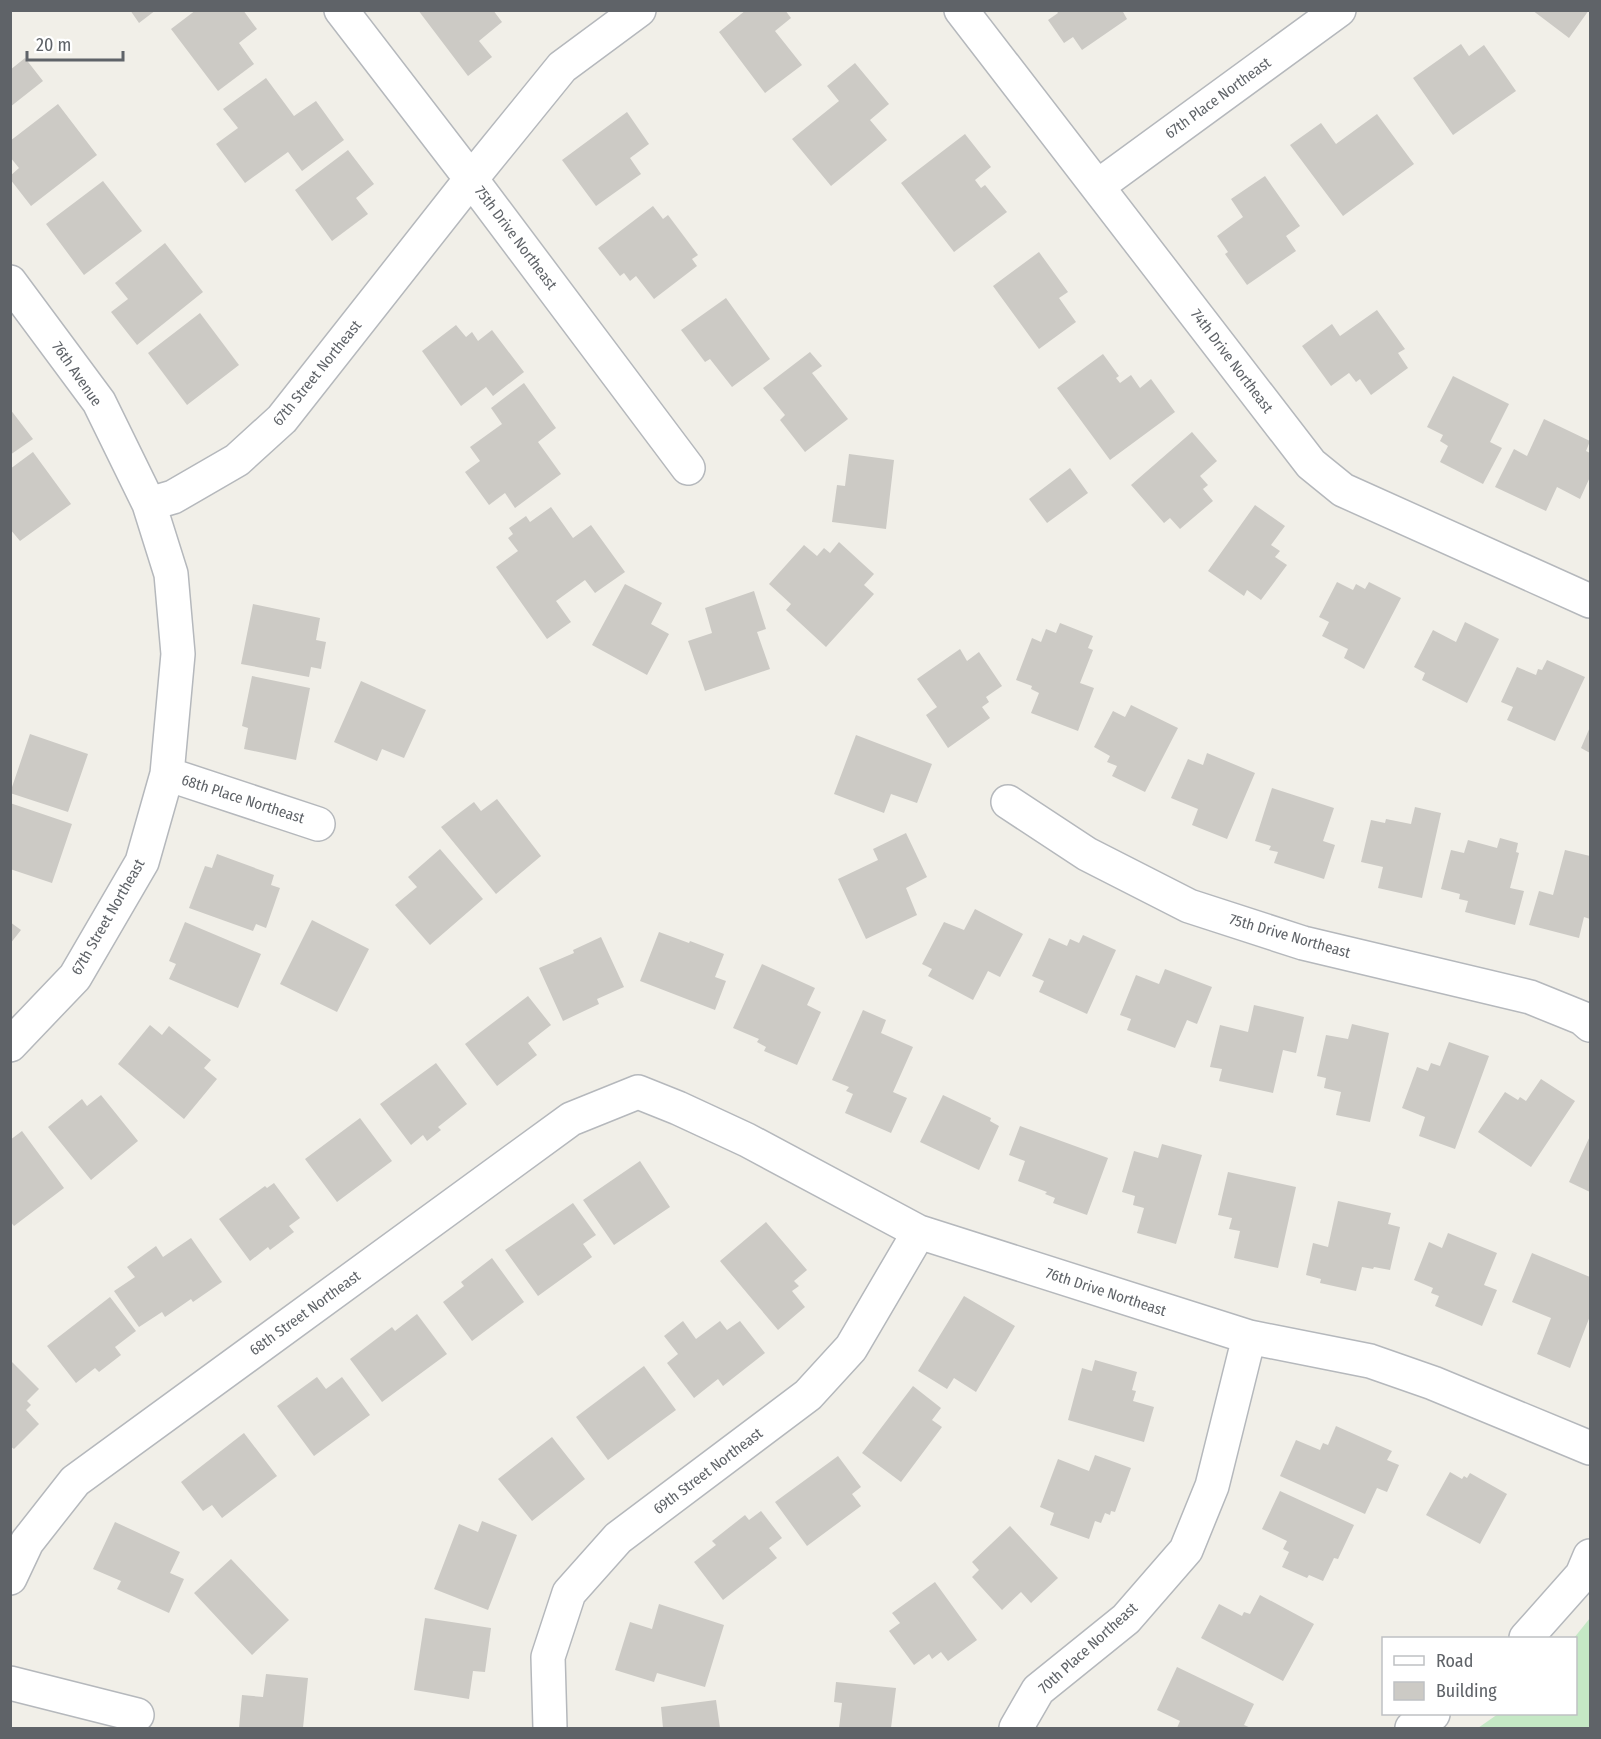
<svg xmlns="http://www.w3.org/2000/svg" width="1601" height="1739" font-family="'Fira Sans Condensed',sans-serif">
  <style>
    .green { fill: #c5e8c5 }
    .building { fill: #cccac5 }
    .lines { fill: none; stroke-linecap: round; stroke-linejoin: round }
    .minor-casing { stroke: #b5b8bc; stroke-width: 36 }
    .minor { stroke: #fff; stroke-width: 33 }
    .labels { text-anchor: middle; stroke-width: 5; stroke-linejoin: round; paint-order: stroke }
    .street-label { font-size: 15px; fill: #5f6368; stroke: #fff }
  </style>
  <rect width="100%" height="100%" fill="#f1efe8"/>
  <path class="green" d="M 1590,1618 L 1590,1728 L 1478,1728 L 1498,1714 L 1576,1714 L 1576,1638 L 1574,1638 Z"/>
  <path class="building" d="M 130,10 L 156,10 L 139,23 Z
    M 196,10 L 243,10 L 257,29 L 239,43 L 254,64 L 218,91 L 171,29 Z
    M 418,10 L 493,10 L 502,22 L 479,41 L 492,57 L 468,76 Z
    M 746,10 L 785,10 L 791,18 L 775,31 L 802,65 L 765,93 L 719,32 Z
    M 1056,10 L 1122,10 L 1127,19 L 1082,50 L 1073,37 L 1064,43 L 1048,20 L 1058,13 Z
    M 1532,10 L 1589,10 L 1569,38 Z
    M 1461,44 L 1469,56 L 1484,45 L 1516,91 L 1453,135 L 1413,78 Z
    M 25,58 L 43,81 L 10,107 L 10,70 Z
    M 855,63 L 889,104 L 870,120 L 887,140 L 831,186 L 792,139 L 839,101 L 827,86 Z
    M 266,78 L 294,116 L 316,101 L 344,140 L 302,171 L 288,152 L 245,183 L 216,144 L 238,128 L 223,109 Z
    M 58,104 L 97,155 L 31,206 L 10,179 L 10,176 L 19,168 L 10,157 L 10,141 Z
    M 627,112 L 649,144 L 630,158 L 641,174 L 596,206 L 562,160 Z
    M 1377,114 L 1414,164 L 1343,216 L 1290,145 L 1321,123 L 1336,144 Z
    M 965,134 L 991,167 L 975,180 L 981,188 L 985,185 L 1007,212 L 954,252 L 901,183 Z
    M 348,150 L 374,184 L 356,198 L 368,214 L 332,241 L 295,190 Z
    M 1265,176 L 1300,226 L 1286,236 L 1296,251 L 1247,285 L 1225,254 L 1228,252 L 1217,236 L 1243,217 L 1231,199 Z
    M 103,181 L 142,231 L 84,275 L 46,224 Z
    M 653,206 L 663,219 L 668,215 L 698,255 L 692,259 L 697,266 L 654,299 L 636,276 L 630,281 L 624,273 L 620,276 L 598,248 Z
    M 165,243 L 203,292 L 137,345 L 111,312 L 128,299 L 115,283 Z
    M 1039,252 L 1068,292 L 1059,298 L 1076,322 L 1039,349 L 993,286 Z
    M 726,298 L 770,359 L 732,387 L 710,359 L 705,362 L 681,330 Z
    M 1377,310 L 1405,349 L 1398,353 L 1408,368 L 1371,395 L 1360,379 L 1356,382 L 1349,373 L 1331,386 L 1302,346 L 1332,324 L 1340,336 Z
    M 200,313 L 239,365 L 187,405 L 148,353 Z
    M 456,325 L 466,337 L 472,332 L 478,341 L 492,330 L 524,372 L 493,396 L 486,387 L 461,406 L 422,351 Z
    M 810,352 L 822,366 L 812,373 L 848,419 L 805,452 L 780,420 L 785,415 L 763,388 Z
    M 1103,354 L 1119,376 L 1116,378 L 1120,383 L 1131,375 L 1140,388 L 1151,379 L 1175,412 L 1110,460 L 1057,388 Z
    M 1453,376 L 1509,404 L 1490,442 L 1502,448 L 1483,484 L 1440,462 L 1448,446 L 1440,441 L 1443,435 L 1427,427 Z
    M 524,383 L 556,428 L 538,442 L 561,474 L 515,508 L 505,493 L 489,505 L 465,472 L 480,461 L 470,447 L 502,424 L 491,408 Z
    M 10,409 L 33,439 L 10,455 Z
    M 1544,419 L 1590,441 L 1586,451 L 1590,453 L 1590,477 L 1580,499 L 1557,487 L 1546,511 L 1495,487 L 1514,449 L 1527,456 Z
    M 1192,432 L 1217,461 L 1200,476 L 1208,485 L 1203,489 L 1213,501 L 1180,529 L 1170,518 L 1164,523 L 1131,485 Z
    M 33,452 L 71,504 L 20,541 L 10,529 L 10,469 Z
    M 849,454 L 894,460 L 886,529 L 832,522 L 837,485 L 845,486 Z
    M 1070,468 L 1088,493 L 1047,523 L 1029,499 Z
    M 1255,505 L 1285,526 L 1271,545 L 1280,551 L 1275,557 L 1287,565 L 1261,600 L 1247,590 L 1244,596 L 1208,571 Z
    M 551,507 L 573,538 L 591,525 L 625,572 L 595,593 L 585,580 L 556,601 L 571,622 L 547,639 L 496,567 L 518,551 L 508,538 L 513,534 L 509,528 L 526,516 L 530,522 Z
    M 839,542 L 874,574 L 864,585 L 874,594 L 826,647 L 786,610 L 791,604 L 769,584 L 804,545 L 817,556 L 824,548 L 830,553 Z
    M 1337,582 L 1353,590 L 1356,584 L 1365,589 L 1369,582 L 1401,598 L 1364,669 L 1344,658 L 1348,649 L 1322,636 L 1329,622 L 1319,617 Z
    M 625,584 L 662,603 L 651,624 L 669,634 L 647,675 L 592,645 Z
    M 754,591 L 766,629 L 757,632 L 770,669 L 705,691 L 688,641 L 712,633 L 705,608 Z
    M 253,604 L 320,618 L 316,640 L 326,642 L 321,669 L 311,667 L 309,677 L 241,664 Z
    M 1465,622 L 1499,639 L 1467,703 L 1422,680 L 1425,673 L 1414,667 L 1433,630 L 1456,642 Z
    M 1060,623 L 1093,636 L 1088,648 L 1093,650 L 1080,683 L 1094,688 L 1078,731 L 1031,713 L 1039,693 L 1031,689 L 1032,686 L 1016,680 L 1032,638 L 1041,642 L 1046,629 L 1056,633 Z
    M 960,649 L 967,661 L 979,652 L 1002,686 L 986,697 L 989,702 L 982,707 L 990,718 L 948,748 L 926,715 L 937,707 L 917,679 Z
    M 1547,660 L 1585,677 L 1555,741 L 1507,720 L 1513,707 L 1501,702 L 1517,667 L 1536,675 L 1538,669 L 1542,670 Z
    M 252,676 L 310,688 L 296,760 L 244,749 L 248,728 L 242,726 Z
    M 361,681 L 426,710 L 404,758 L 382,749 L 377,761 L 334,742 Z
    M 1131,705 L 1178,728 L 1145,792 L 1112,776 L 1117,766 L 1107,762 L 1110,756 L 1094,747 L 1113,711 L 1125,717 Z
    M 1590,727 L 1590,753 L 1581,748 Z
    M 30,734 L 88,754 L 68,812 L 10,793 Z
    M 856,735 L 932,764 L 917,803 L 891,794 L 884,813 L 834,794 Z
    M 1207,753 L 1255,773 L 1227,839 L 1192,825 L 1198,809 L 1171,798 L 1188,759 L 1203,765 Z
    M 1272,788 L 1334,808 L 1323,841 L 1335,845 L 1324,879 L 1274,863 L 1278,852 L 1269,850 L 1271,846 L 1255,841 Z
    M 497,799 L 541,856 L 496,894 L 441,827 L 474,802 L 481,811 Z
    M 10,803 L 72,824 L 52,883 L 10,869 Z
    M 1415,807 L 1441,813 L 1422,898 L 1378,888 L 1383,867 L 1361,862 L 1371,820 L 1385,823 L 1386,819 L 1411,824 Z
    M 906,833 L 927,877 L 906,888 L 917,915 L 866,939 L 838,879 L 878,860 L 873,849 Z
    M 1500,838 L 1518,843 L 1516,852 L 1519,853 L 1510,888 L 1524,891 L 1515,925 L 1465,912 L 1468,901 L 1459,899 L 1460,894 L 1441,889 L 1451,850 L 1464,853 L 1468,840 L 1497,848 Z
    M 440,849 L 483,899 L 430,945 L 395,905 L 417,887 L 408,877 Z
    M 1565,850 L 1590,856 L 1590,919 L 1584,917 L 1579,938 L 1529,925 L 1539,891 L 1553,895 Z
    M 217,854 L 274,875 L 271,885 L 280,888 L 266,928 L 256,924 L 253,931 L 189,908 L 205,866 L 212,868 Z
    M 975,909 L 1023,934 L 1000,977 L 988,971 L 973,1000 L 928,976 L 932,969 L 922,964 L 944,922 L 964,930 Z
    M 312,920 L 369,949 L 337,1012 L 280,984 Z
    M 10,922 L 21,930 L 10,944 Z
    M 185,922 L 261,954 L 238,1008 L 169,979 L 176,964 L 169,961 Z
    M 659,932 L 689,943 L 690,941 L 724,954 L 715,977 L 726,981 L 715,1010 L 640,981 Z
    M 1083,935 L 1116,950 L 1087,1014 L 1039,992 L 1044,981 L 1032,976 L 1049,938 L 1067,946 L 1070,939 L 1079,943 Z
    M 601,937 L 624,987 L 597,999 L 599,1004 L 563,1021 L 539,968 L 574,953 L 573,950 Z
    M 762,964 L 815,988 L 807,1005 L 821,1012 L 797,1065 L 764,1051 L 766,1047 L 757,1042 L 759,1039 L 733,1028 Z
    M 1165,969 L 1212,987 L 1197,1024 L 1187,1020 L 1175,1048 L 1127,1030 L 1131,1019 L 1120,1015 L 1136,975 L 1159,984 Z
    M 528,996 L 551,1025 L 528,1043 L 537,1055 L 497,1086 L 465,1044 Z
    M 1254,1005 L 1304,1017 L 1296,1053 L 1283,1050 L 1273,1093 L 1219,1081 L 1222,1069 L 1210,1067 L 1220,1025 L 1248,1032 Z
    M 863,1010 L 886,1020 L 881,1033 L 913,1047 L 893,1092 L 907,1098 L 891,1133 L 845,1113 L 853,1094 L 846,1091 L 849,1087 L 832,1080 Z
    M 1352,1024 L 1389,1033 L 1370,1122 L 1336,1115 L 1341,1092 L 1324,1088 L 1326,1078 L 1317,1076 L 1326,1035 L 1348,1039 Z
    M 150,1025 L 162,1035 L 169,1026 L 211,1060 L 204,1068 L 217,1079 L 184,1119 L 118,1064 Z
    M 1449,1042 L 1489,1056 L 1455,1149 L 1419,1136 L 1425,1117 L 1402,1108 L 1417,1067 L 1428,1071 L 1431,1063 L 1440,1066 Z
    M 436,1063 L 467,1104 L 438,1127 L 441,1130 L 427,1141 L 423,1135 L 411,1145 L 380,1104 Z
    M 1541,1079 L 1575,1101 L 1531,1167 L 1478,1132 L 1505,1092 L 1518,1100 L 1520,1097 L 1526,1101 Z
    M 101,1095 L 138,1141 L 91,1180 L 48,1127 L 82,1099 L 87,1106 Z
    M 943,1095 L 991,1118 L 990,1121 L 999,1126 L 979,1170 L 920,1142 Z
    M 360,1118 L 392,1161 L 337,1202 L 305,1159 Z
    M 1020,1126 L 1108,1158 L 1087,1215 L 1053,1203 L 1055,1198 L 1045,1194 L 1047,1192 L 1018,1181 L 1025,1161 L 1009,1155 Z
    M 22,1131 L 64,1188 L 14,1226 L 10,1221 L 10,1140 Z
    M 1590,1136 L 1590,1192 L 1569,1182 Z
    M 1162,1144 L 1202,1155 L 1176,1244 L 1137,1233 L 1144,1208 L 1133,1205 L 1135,1196 L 1122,1192 L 1134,1151 L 1158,1158 Z
    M 640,1161 L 670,1207 L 614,1245 L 583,1200 Z
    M 1228,1172 L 1296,1187 L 1278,1268 L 1234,1258 L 1240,1231 L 1229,1229 L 1232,1218 L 1218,1215 Z
    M 274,1183 L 300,1218 L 289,1226 L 294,1232 L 270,1250 L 268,1247 L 250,1261 L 219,1219 L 265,1186 L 267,1188 Z
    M 1338,1201 L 1391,1213 L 1388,1224 L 1400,1227 L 1390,1270 L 1374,1267 L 1373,1269 L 1362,1267 L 1356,1291 L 1320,1283 L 1321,1279 L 1306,1275 L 1313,1243 L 1328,1247 Z
    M 573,1203 L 596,1235 L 583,1244 L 592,1257 L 538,1296 L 505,1250 Z
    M 766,1222 L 807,1270 L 794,1281 L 799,1286 L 792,1291 L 805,1307 L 778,1330 L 720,1261 Z
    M 1448,1233 L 1497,1253 L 1484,1285 L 1497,1290 L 1482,1326 L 1435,1306 L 1439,1296 L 1431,1293 L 1433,1288 L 1414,1280 L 1429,1242 L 1442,1248 Z
    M 191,1238 L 222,1282 L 193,1302 L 191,1299 L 165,1317 L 162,1312 L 139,1327 L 114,1291 L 135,1277 L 127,1267 L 156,1246 L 163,1257 Z
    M 1532,1253 L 1590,1277 L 1590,1316 L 1570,1368 L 1537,1354 L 1551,1318 L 1512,1302 Z
    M 492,1258 L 524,1302 L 472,1341 L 443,1302 L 464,1286 L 461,1282 Z
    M 964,1296 L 1015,1326 L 976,1392 L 954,1378 L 947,1389 L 918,1371 Z
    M 110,1297 L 136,1331 L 115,1347 L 121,1355 L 99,1372 L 95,1368 L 76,1383 L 47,1346 Z
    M 417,1314 L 447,1354 L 382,1402 L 350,1359 L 392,1327 L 395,1331 Z
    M 683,1321 L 696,1339 L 720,1321 L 727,1330 L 740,1321 L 765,1353 L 723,1386 L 718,1379 L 694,1398 L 667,1363 L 678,1354 L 664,1336 Z
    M 10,1360 L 39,1389 L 27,1401 L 31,1405 L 26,1410 L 39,1424 L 14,1449 L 10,1446 Z
    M 1095,1360 L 1137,1372 L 1132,1390 L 1136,1391 L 1133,1401 L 1154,1407 L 1144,1442 L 1068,1420 L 1082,1368 L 1092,1371 Z
    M 644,1366 L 676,1410 L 608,1460 L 576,1417 Z
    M 317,1377 L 326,1389 L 342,1377 L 370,1415 L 314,1456 L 277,1406 Z
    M 913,1386 L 941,1408 L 932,1420 L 942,1427 L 901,1482 L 862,1453 Z
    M 1336,1426 L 1392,1451 L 1387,1460 L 1399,1465 L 1387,1492 L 1377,1488 L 1365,1514 L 1280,1476 L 1296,1440 L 1320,1450 L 1323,1443 L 1328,1445 Z
    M 244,1433 L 277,1476 L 222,1518 L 212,1505 L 203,1511 L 181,1482 Z
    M 552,1437 L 585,1479 L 532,1521 L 498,1479 Z
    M 1095,1455 L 1131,1468 L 1115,1512 L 1111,1511 L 1110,1515 L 1105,1513 L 1101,1523 L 1095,1521 L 1089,1539 L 1050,1525 L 1054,1513 L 1040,1507 L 1058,1459 L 1089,1471 Z
    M 838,1456 L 861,1487 L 852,1494 L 861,1506 L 807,1546 L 775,1502 Z
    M 1450,1472 L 1462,1479 L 1464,1476 L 1467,1478 L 1470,1473 L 1507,1494 L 1480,1544 L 1426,1515 Z
    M 1280,1491 L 1354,1525 L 1338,1559 L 1334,1558 L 1323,1581 L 1309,1575 L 1307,1578 L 1282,1567 L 1289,1552 L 1283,1549 L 1287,1541 L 1262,1529 Z
    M 761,1511 L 782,1538 L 769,1548 L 777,1558 L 723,1600 L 694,1562 L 716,1545 L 712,1541 L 745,1515 L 749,1520 Z
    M 482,1521 L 517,1535 L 488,1610 L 434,1589 L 459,1524 L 478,1532 Z
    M 115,1522 L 180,1552 L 170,1573 L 184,1579 L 169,1613 L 117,1589 L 121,1581 L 93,1569 Z
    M 1010,1526 L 1058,1578 L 1031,1603 L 1021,1592 L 1002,1610 L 972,1577 L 979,1570 L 972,1562 Z
    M 231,1559 L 289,1620 L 252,1655 L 194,1593 Z
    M 935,1582 L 977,1640 L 948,1661 L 941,1652 L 932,1659 L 929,1654 L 914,1665 L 889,1631 L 900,1623 L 892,1613 Z
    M 1260,1595 L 1314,1624 L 1283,1681 L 1201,1638 L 1219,1604 L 1242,1616 L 1244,1612 L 1250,1614 Z
    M 659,1604 L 724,1625 L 705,1687 L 657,1673 L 654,1682 L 615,1670 L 630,1622 L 652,1629 Z
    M 425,1618 L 491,1628 L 485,1672 L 473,1671 L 469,1699 L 414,1690 Z
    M 1177,1667 L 1254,1704 L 1244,1725 L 1251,1728 L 1177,1728 L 1180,1721 L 1157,1710 Z
    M 266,1674 L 308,1678 L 303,1728 L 239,1728 L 242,1695 L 263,1697 Z
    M 836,1682 L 896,1688 L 891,1728 L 839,1728 L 842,1703 L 834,1702 Z
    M 716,1700 L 720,1728 L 663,1728 L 661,1707 Z"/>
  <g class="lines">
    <defs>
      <path id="minor" d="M 341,10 L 471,179 L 688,468
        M 961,10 L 1311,464 L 1343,490 L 1590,601
        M 1098,186 L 1339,10
        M 10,282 L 99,402 L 149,504
        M 167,774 L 318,824
        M 1008,802 L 1087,854 L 1189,906 L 1303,943 L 1530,997 L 1582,1018 L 1590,1025
        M 10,1045 L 75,977 L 142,862 L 167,774 L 178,654 L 171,574 L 149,504 L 173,497 L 237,460 L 282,419 L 471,179 L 562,67 L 639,10
        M 10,1578 L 27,1542 L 75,1481 L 571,1119 L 638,1092 L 678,1108 L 747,1140 L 919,1232 L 1249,1337 L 1370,1361 L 1433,1383 L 1590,1448
        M 1526,1638 L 1582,1575 L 1590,1556
        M 10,1683 L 137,1715
        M 550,1728 L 548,1657 L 569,1593 L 618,1538 L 808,1395 L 851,1348 L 919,1232
        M 1016,1728 L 1038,1690 L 1126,1619 L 1186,1550 L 1212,1486 L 1249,1337
        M 1412,1728 L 1433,1714"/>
    </defs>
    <use href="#minor" class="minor-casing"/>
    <use href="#minor" class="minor"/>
  </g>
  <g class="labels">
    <g class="street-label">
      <text transform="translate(1218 98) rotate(-36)" y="5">67th Place Northeast</text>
      <text transform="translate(516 238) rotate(53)" y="5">75th Drive Northeast</text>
      <text transform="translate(1232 361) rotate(53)" y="5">74th Drive Northeast</text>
      <text transform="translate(317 373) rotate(-51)" y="5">67th Street Northeast</text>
      <text transform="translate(77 374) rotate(55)" y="5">76th Avenue</text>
      <text transform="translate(243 799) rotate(18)" y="5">68th Place Northeast</text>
      <text transform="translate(108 917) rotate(-60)" y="5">67th Street Northeast</text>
      <text transform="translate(1290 936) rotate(16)" y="5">75th Drive Northeast</text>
      <text transform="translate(1106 1292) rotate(18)" y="5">76th Drive Northeast</text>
      <text transform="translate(305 1313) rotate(-36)" y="5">68th Street Northeast</text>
      <text transform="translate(708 1471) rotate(-37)" y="5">69th Street Northeast</text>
      <text transform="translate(1088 1648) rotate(-42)" y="5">70th Place Northeast</text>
    </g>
  </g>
  <rect width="1601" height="1739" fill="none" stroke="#5f6368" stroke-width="24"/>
  <rect x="1382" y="1637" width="195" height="78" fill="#ffffff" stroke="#bfc1c3" stroke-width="1.5"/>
  <rect x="1394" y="1656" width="30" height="9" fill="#ffffff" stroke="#bfc1c3" stroke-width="1.5"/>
  <text x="1436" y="1667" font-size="18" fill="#5f6368">Road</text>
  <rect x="1394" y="1682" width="30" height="18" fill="#cccac5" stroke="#bfc1c3" stroke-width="1.5"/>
  <text x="1436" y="1697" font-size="18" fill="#5f6368">Building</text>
  <path d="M27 51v9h96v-9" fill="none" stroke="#5f6368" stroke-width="3"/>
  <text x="36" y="51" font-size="18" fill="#5f6368" stroke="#ffffff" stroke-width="4.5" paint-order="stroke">20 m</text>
</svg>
